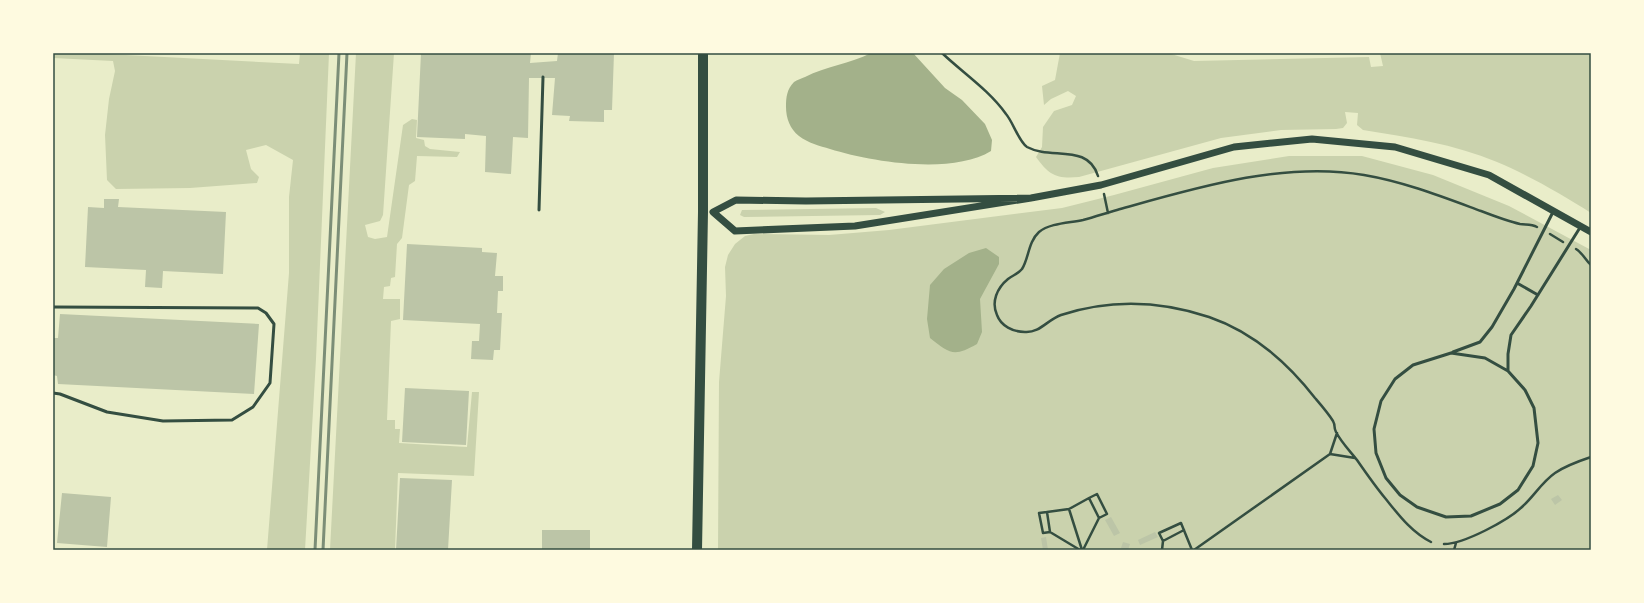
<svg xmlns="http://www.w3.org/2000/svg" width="1644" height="603" font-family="'PT Sans',sans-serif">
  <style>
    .green { fill: #cad2ad }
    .water { fill: #a3b18a }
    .building { fill: #bcc5a7 }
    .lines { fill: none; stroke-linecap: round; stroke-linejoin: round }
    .path { stroke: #344e41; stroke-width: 2.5 }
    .service { stroke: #344e41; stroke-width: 3 }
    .tertiary { stroke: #344e41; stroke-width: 7 }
    .primary { stroke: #344e41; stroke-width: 10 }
    .rail { stroke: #7c8e77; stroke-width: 3 }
    .neatline { fill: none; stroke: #344e41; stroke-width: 1.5 }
  </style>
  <rect width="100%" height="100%" fill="#e9edc9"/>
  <path class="green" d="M 53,53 L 87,53 L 299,64 L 300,53 L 329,53 L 316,359 L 305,550 L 267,550 L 289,273 L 289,197 L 293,160 L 266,145 L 246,150 L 251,169 L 259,177 L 257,183 L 190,188 L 116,189 L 107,180 L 105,135 L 109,99 L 115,71 L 113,61 L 53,58 Z
    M 356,53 L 394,53 L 383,215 L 380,221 L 365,225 L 368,237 L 375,239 L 387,237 L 403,125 L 412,119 L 417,120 L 416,138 L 424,140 L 425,146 L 430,149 L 460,152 L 457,157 L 417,156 L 415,181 L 409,185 L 402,238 L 397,244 L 395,277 L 391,278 L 390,286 L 384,287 L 383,299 L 400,299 L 400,319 L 391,321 L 387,420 L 395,420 L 395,429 L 400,429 L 399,443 L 467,447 L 472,392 L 479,392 L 474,476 L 398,473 L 395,550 L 330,550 Z
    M 1060,53 L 1168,53 L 1194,61 L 1369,57 L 1371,67 L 1383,66 L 1380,53 L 1591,53 L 1591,213 C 1563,195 1528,175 1497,162 C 1454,144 1408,137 1363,130 L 1357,125 L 1358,113 L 1345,112 L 1347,123 L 1343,128 L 1336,129 L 1281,130 L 1221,138 L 1079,177 C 1056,179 1049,175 1036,157 L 1042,147 L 1043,127 L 1054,111 L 1072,105 L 1076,96 L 1068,91 L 1051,99 L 1044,105 L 1042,86 L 1055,80 Z
    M 1289,156 L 1362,156 L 1433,175 L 1509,206 L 1591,250 L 1591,550 L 718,550 L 719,382 L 726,296 L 725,267 L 728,255 L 735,244 L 745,236 L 754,234 L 829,235 L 889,230 L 1062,208 L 1114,195 L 1213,168 Z
    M 876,208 L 885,212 L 880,215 L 744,217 L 740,215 L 742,210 Z"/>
  <path class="water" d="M 871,53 L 913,53 L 945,88 L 962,100 L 985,124 L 992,140 L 991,151 C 952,175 872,162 830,149 C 820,146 808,143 799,136 C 790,129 786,118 786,107 C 786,97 787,89 794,82 C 797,80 802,78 805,77 C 826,66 850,64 871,53 Z
    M 986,248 L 999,257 L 999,264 L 980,299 L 982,332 L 977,344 C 954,357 950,354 930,338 L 927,319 L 930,285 L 944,269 L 969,253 Z"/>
  <path class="building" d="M 421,53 L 531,53 L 530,63 L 557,61 L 558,53 L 614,53 L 612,110 L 604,110 L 604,122 L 569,121 L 570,116 L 552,115 L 555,78 L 529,78 L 528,138 L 513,137 L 511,174 L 485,172 L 486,136 L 465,134 L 465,139 L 417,137 Z
    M 104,199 L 119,199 L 118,207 L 226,212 L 223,274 L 163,271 L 162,288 L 145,287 L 146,270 L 85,267 L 88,207 L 104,208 Z
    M 407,244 L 482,248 L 482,252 L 497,253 L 495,276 L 503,276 L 503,291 L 498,291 L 497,313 L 502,313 L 500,350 L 494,350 L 493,360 L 471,359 L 472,341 L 479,341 L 480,324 L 403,320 Z
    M 60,314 L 259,324 L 254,394 L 58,384 L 57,376 L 53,375 L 53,338 L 58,338 Z
    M 405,388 L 469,391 L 466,445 L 402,442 Z
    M 400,478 L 452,480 L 448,550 L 396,550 Z
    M 62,493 L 111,497 L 107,547 L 57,543 Z
    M 1558,495 L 1562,500 L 1555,505 L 1551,499 Z
    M 1111,517 L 1120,533 L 1114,536 L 1105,520 Z
    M 542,530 L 590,530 L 590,550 L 542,550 Z
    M 1155,532 L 1158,537 L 1140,545 L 1138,540 Z
    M 1046,537 L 1048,550 L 1043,550 L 1041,538 Z
    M 1123,542 L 1130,544 L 1128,550 L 1121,548 Z"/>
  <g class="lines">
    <path class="path" d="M 942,53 C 963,73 989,90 1006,114 C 1013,122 1019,142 1027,147 C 1051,160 1088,143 1098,176
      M 1104,194 L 1108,213
      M 1550,234 L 1563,242
      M 1576,249 C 1583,253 1585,260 1591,265
      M 1337,433 L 1330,454 L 1355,458
      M 1097,494 L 1107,514 L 1099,518 L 1089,498 Z
      M 1069,509 L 1082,550
      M 1047,512 L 1069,509 L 1089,498
      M 1184,530 L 1163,541 L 1159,533 L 1181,523 L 1192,550
      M 1050,532 L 1047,512 L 1039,513 L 1043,533 L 1050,532 L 1080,550
      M 1431,542 C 1411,532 1398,514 1385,498 C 1375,486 1366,473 1357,460 C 1350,451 1341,442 1336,432 C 1333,425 1336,427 1333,421 C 1328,413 1321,405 1315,398 C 1287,362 1253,332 1209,317 C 1161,301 1110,299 1061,315 C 1047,320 1040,333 1025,332 C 1013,332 1001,326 997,315 C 991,302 997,288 1008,279 C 1013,275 1018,274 1022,269 C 1029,258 1028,242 1039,232 C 1050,223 1069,223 1083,220 C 1095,217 1106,213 1117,210 C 1195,188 1283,161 1364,175 C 1405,182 1443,197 1481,211 C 1494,216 1507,221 1520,224 C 1526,225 1531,224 1537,227
      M 1444,544 C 1464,544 1509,520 1523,506 C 1534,496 1542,482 1555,473 C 1565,466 1579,461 1591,457
      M 1083,550 L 1099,518
      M 1162,550 L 1163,541
      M 1194,550 L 1330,454
      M 1454,550 L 1456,543"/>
    <path class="service" d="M 539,210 L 543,77
      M 1517,283 L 1538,295
      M 53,307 L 258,308 L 266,313 L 274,324 L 270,383 L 253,407 L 232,420 L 163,421 L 107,412 L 60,394 L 53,393
      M 1453,352 L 1480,342 L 1492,327 L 1514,289 L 1553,212
      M 1508,371 L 1485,358 L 1451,353 L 1413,365 L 1395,379 L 1381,401 L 1374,429 L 1376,453 L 1386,478 L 1400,495 L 1417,507 L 1446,517 L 1471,516 L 1500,504 L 1518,490 L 1533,466 L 1538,443 L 1534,408 L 1525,390 L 1508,371 L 1508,354 L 1511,335 L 1531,306 L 1581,226"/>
    <path class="tertiary" d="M 1031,198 L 806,201 L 736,200 L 713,212 L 735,231 L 855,226 L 1031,198 L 1101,185 L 1234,147 L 1312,139 L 1395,147 L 1489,175 L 1591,232"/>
    <path class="primary" d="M 697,550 L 703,212 L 703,53"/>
    <path class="rail" d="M 315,550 L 339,53
      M 323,550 L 347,53"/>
  </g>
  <rect width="1644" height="603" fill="none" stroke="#fefae0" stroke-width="108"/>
  <rect x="54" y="54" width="1536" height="495" class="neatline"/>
</svg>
